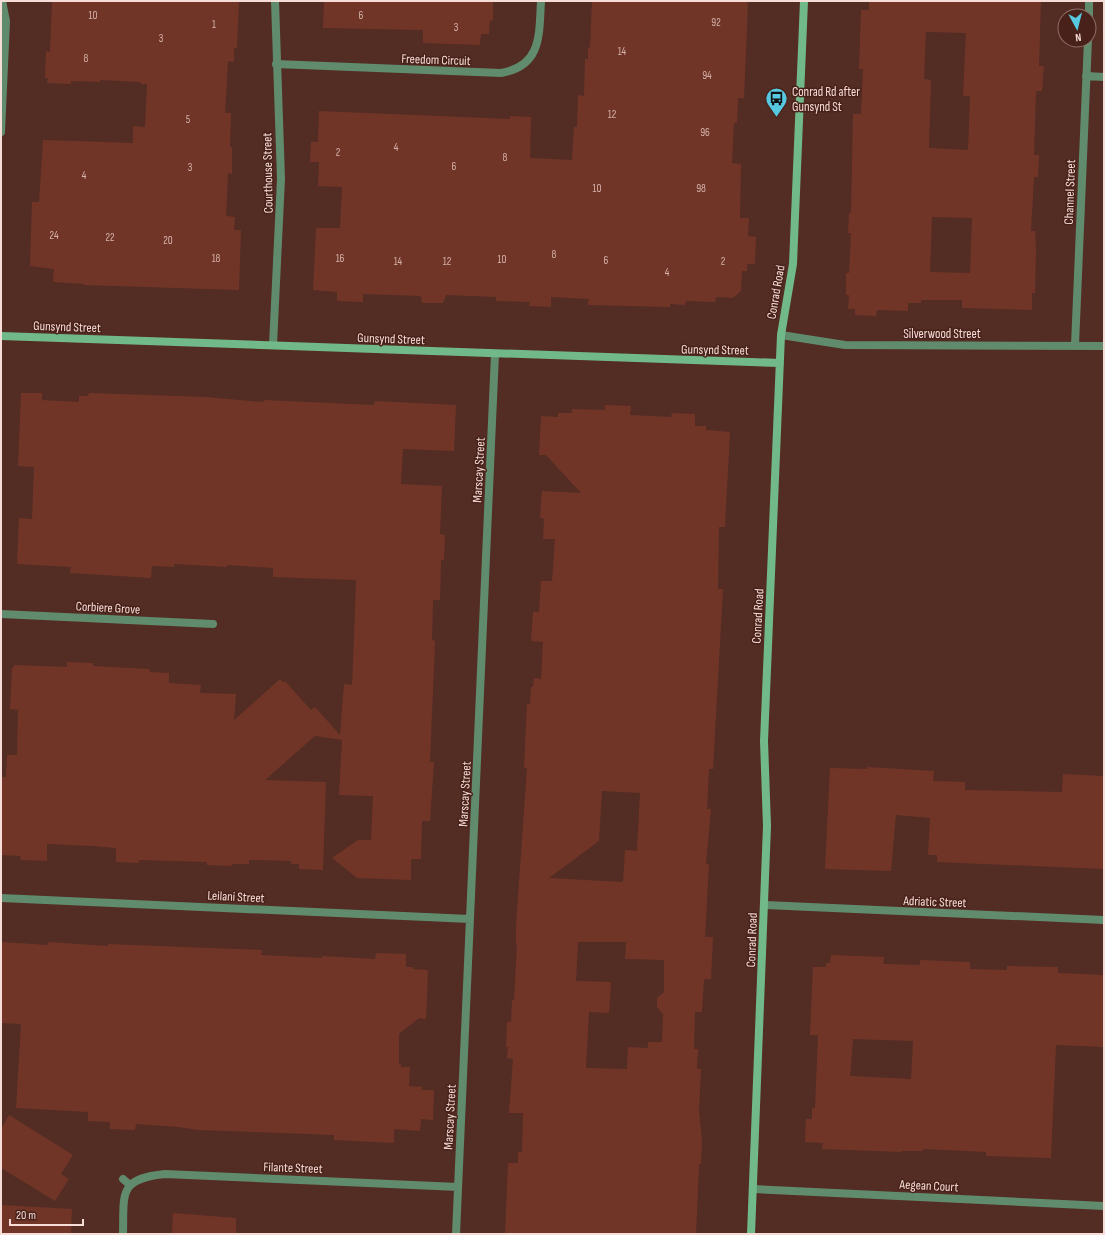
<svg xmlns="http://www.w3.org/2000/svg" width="1105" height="1235" font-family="'Sofia Sans Condensed',sans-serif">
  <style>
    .building { fill: #713528; fill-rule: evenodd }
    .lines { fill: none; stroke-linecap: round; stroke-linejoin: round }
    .street { stroke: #608b6d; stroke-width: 8 }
    .secondary { stroke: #72b989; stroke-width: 8 }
    .labels { text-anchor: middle; stroke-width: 3; stroke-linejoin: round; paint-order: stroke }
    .number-label { font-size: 11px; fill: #d6b3ab }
    .street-label { font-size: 13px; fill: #f7ddd7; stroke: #48221a }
    .poi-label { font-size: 13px; fill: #f7ddd7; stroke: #48221a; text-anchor: start }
  </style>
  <rect width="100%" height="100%" fill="#532c24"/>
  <path class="building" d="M 52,1 L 239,1 L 237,48 L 234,48 L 234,62 L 228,61 L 225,113 L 231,113 L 230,147 L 232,147 L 232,174 L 228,173 L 226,216 L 235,217 L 234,230 L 241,230 L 239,290 L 84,285 L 84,284 L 53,282 L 54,269 L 30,266 L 32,202 L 39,202 L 43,140 L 133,143 L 133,126 L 145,127 L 147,84 L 141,84 L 141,82 L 100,80 L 100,82 L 71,81 L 71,84 L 47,83 L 48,78 L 45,78 L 46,51 L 50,52 Z
    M 324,1 L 493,1 L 493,21 L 490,20 L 489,34 L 481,34 L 480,45 L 423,43 L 423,30 L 323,28 Z
    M 592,1 L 748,1 L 744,98 L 738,98 L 737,123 L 734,123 L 732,163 L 741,164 L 740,218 L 749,218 L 748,236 L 756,237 L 755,264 L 747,264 L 747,271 L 742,271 L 741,291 L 733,298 L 716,297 L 715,302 L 686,301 L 685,305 L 670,304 L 670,307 L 588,305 L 589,299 L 551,297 L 551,307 L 529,306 L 530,302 L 496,301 L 496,297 L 446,295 L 443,303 L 422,303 L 421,296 L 363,294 L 363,302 L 337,301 L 337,292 L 313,290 L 316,228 L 340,228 L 342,187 L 318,186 L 319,162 L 310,162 L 311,142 L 318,142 L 319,111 L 510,119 L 510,116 L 531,117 L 530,158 L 572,160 L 574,127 L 577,127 L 578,95 L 584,96 L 585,59 L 588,59 L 588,47 L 590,48 Z
    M 869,1 L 1041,1 L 1039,66 L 1044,66 L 1042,91 L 1036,91 L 1034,155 L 1039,155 L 1038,177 L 1034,177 L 1031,231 L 1035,231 L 1036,250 L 1035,293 L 1032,293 L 1032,310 L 962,308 L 962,300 L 921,300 L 921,303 L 908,303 L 908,311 L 877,310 L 876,316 L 855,315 L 855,309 L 848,309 L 849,295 L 846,295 L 846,273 L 849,273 L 851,233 L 848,233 L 849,213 L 851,213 L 853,114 L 861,114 L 863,69 L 859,69 L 861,10 L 869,10 ZM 926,32 L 966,33 L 963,96 L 970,96 L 968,150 L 929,148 L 931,80 L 924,79 ZM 932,217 L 972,218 L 970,273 L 930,272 Z
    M 21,393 L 42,393 L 42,400 L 79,402 L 79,396 L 88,396 L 89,393 L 205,397 L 263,402 L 264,400 L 374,405 L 375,401 L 456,405 L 454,451 L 403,449 L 401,484 L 442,486 L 440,534 L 445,535 L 444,560 L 441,560 L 440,600 L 433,600 L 432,640 L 435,641 L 430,762 L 434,762 L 430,821 L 422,821 L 421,859 L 411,859 L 411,880 L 357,878 L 332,858 L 358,840 L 371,840 L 373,796 L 339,795 L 342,740 L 315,736 L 265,780 L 326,782 L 323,870 L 299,869 L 299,864 L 291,864 L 291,861 L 249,860 L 249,864 L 232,864 L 232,866 L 207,865 L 207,862 L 139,860 L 139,863 L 116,862 L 116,848 L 92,846 L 47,844 L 47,861 L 20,860 L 21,856 L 1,855 L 1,777 L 6,777 L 7,755 L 17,755 L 18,710 L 10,709 L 12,668 L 13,668 L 14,665 L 67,667 L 67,662 L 93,663 L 93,666 L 149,669 L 150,672 L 169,673 L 169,683 L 201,685 L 200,693 L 236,694 L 234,720 L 280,679 L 284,683 L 285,681 L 311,710 L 315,707 L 340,735 L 344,684 L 352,685 L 354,638 L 356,580 L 273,577 L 273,568 L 227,565 L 227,567 L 174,564 L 174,567 L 152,566 L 151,578 L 70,573 L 71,567 L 17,564 L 19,518 L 32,519 L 34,467 L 18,466 Z
    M 605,405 L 631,406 L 630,415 L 671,417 L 672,413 L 695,414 L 695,426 L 706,426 L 706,430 L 730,432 L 725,527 L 719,527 L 718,589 L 723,589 L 713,769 L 709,769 L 707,809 L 711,809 L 706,864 L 709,864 L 705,937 L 713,937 L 711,979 L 704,979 L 702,1012 L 695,1012 L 694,1049 L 698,1049 L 697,1069 L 701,1069 L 699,1111 L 702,1140 L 701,1164 L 699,1164 L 696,1234 L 505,1234 L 508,1163 L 518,1163 L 518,1152 L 522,1152 L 523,1113 L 509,1113 L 513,1059 L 507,1058 L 508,1047 L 506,1047 L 507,1022 L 511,1022 L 512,1000 L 514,1000 L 517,945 L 516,945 L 516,926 L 527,768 L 524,768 L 527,704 L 530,704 L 531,687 L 533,687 L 534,678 L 541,679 L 543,642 L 531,641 L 533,612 L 539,612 L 541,581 L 552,581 L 555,539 L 543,539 L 544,519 L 540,518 L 542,491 L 581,493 L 546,455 L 539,455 L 541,416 L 558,417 L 558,413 L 572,413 L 572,409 L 605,410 ZM 602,791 L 640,793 L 637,851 L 625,850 L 623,882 L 549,878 L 599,841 ZM 578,942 L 626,942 L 625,959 L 664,960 L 664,992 L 657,998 L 657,1007 L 663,1014 L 662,1042 L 648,1042 L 648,1048 L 628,1047 L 627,1069 L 586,1068 L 589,1012 L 609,1013 L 611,982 L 576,981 Z
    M 867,767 L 934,771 L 933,781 L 965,782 L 965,790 L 1062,792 L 1063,774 L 1104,776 L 1104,869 L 937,862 L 937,855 L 928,855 L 930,818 L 896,815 L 891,871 L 825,869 L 830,768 L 867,769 Z
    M 1,942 L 48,945 L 48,942 L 108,946 L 108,944 L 134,945 L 262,950 L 261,955 L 322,958 L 322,956 L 375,959 L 376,953 L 406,954 L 406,967 L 413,967 L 413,969 L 428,970 L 426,1019 L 419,1018 L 399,1034 L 399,1064 L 401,1064 L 401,1067 L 410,1067 L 409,1086 L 422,1087 L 422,1090 L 434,1090 L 433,1120 L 421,1119 L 420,1131 L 394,1129 L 394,1143 L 334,1140 L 334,1135 L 199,1130 L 178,1127 L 136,1124 L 135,1130 L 110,1129 L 110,1122 L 88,1121 L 88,1112 L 16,1108 L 21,1024 L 1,1023 Z
    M 831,955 L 884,957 L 883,964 L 920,965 L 920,960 L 970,962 L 970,969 L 1007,970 L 1007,966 L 1058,967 L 1058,973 L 1104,975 L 1104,1047 L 1056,1045 L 1051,1158 L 986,1156 L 986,1152 L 923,1149 L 923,1151 L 902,1151 L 901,1152 L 822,1149 L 823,1143 L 805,1142 L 806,1119 L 812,1119 L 812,1108 L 815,1108 L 818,1035 L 810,1035 L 813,967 L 826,967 L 826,963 L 830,963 ZM 853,1039 L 913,1041 L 911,1079 L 850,1076 Z
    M 9,1115 L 73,1155 L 61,1174 L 69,1179 L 55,1201 L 1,1168 L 1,1129 Z
    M 1,1205 L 72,1209 L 71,1234 L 1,1234 Z
    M 173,1213 L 236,1218 L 236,1234 L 172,1234 Z"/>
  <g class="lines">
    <path class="street" d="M 1089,16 L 1089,1
      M 276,64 L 501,73 C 542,66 539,35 541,1
      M 1086,76 L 1104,77
      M 1,132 L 6,21 L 2,1
      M 781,335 L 845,345 L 1104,346
      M 273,345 L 281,179 L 275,1
      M 1075,345 L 1088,40
      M 1,614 L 213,624
      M 1,898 L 470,919
      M 765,905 L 1104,920
      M 123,1179 L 130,1185
      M 754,1189 L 1104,1206
      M 123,1234 C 124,1193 118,1179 165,1174 L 458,1187
      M 456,1234 L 495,354"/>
    <path class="secondary" d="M 1,336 L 780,363
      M 751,1234 L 767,826 L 764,741 L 781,335 L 793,264 L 804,1"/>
  </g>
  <defs>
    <symbol id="bus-pin" viewBox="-11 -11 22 30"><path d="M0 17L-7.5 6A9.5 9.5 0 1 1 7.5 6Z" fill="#56c9e1" stroke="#48221a"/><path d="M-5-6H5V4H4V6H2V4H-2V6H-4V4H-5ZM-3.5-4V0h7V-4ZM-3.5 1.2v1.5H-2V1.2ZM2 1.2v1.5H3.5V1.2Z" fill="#111"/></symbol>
  </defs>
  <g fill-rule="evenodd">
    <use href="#bus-pin" x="764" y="86" width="25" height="34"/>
  </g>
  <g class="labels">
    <g class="number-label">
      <text x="93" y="19">10</text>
      <text x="361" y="19">6</text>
      <text x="716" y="26">92</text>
      <text x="214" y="28">1</text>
      <text x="456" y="31">3</text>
      <text x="161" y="42">3</text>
      <text x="622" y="55">14</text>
      <text x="86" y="62">8</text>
      <text x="707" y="79">94</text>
      <text x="612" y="118">12</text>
      <text x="188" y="123">5</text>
      <text x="705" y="136">96</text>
      <text x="396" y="151">4</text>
      <text x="338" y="156">2</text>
      <text x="505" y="161">8</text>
      <text x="454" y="170">6</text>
      <text x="190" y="171">3</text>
      <text x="84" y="179">4</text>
      <text x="597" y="192">10</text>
      <text x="701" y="192">98</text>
      <text x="54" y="239">24</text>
      <text x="110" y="241">22</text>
      <text x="168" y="244">20</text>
      <text x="554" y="258">8</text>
      <text x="216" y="262">18</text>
      <text x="340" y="262">16</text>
      <text x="502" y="263">10</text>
      <text x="606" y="264">6</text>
      <text x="398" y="265">14</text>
      <text x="447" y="265">12</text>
      <text x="723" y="265">2</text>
      <text x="667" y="276">4</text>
    </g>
    <g class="street-label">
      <text transform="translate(436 59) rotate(2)" y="5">Freedom Circuit</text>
      <text transform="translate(267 173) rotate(-91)" y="5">Courthouse Street</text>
      <text transform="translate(1069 192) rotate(-88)" y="5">Channel Street</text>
      <text transform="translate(775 292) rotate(-80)" y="5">Conrad Road</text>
      <text transform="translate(67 326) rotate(2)" y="5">Gunsynd Street</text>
      <text x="942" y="338">Silverwood Street</text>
      <text transform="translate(391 338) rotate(2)" y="5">Gunsynd Street</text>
      <text transform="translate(715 349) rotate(1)" y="5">Gunsynd Street</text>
      <text transform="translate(478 470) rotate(-87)" y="5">Marscay Street</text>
      <text transform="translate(108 607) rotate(3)" y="5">Corbiere Grove</text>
      <text transform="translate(757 616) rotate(-87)" y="5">Conrad Road</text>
      <text transform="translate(464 794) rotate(-87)" y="5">Marscay Street</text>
      <text transform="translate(236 896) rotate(3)" y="5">Leilani Street</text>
      <text transform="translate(935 901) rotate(2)" y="5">Adriatic Street</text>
      <text transform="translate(751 940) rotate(-88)" y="5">Conrad Road</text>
      <text transform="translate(449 1117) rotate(-87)" y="5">Marscay Street</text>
      <text transform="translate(293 1167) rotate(2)" y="5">Filante Street</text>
      <text transform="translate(929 1185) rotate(3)" y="5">Aegean Court</text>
    </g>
    <g class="poi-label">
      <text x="792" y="96">Conrad Rd after<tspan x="792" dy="15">Gunsynd St</tspan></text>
    </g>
  </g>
  <rect width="1105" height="1235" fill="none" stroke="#f7ddd7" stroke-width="4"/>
  <g transform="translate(1077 28) rotate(173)"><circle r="19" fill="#48221a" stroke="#8e6d66"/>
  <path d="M0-3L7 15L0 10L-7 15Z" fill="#56c9e1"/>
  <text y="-6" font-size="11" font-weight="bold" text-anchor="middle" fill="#f7ddd7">N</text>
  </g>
  <path d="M10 1219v6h73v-6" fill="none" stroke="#f7ddd7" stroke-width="2"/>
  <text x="16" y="1219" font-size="12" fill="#f7ddd7" stroke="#48221a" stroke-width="3" paint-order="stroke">20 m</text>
</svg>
